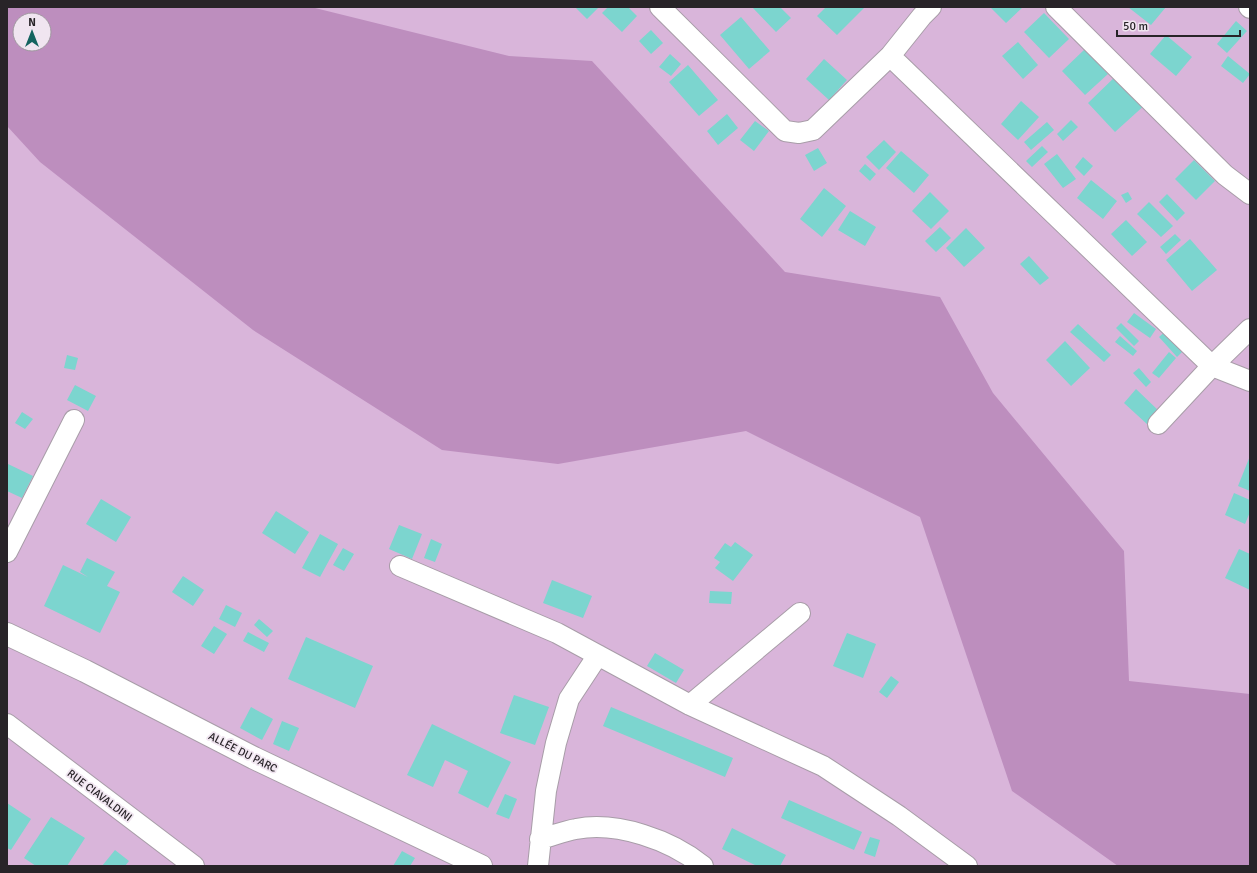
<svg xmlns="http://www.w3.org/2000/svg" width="1257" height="873" font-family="Signika,sans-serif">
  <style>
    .green { fill: #d9b5da; fill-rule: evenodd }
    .water { fill: #bd8ebe; fill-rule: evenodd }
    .building { fill: #7cd5cf }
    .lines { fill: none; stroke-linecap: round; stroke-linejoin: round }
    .minor-casing { stroke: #a89da8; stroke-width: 22 }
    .tertiary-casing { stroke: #a89da8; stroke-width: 24 }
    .minor { stroke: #fff; stroke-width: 20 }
    .tertiary { stroke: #fff; stroke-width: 22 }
    .labels { text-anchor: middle; stroke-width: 3.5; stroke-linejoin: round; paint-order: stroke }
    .street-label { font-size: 11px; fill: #282428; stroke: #f0e5f0 }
  </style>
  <rect width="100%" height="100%" fill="#f0e5f0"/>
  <path class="green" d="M 7,7 L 1250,7 L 1250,866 L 7,866 ZM 20,20 L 44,20 L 44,44 L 20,44 Z"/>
  <path class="water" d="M 7,7 L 311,7 L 509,56 L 592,61 L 785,272 L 940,297 L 993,393 L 1124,551 L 1129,681 L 1250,694 L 1250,866 L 1118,866 L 1012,791 L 920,517 L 746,431 L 558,464 L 442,450 L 253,330 L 40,162 L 7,126 ZM 20,20 L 44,20 L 44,44 L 20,44 Z"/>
  <path class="building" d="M 575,7 L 599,7 L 587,19 Z
    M 608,7 L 628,7 L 637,16 L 622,32 L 602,13 Z
    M 752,7 L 780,7 L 791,18 L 776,32 Z
    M 826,7 L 865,7 L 837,35 L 817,16 Z
    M 990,7 L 1023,7 L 1006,23 Z
    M 1128,7 L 1166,7 L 1151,25 Z
    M 1044,13 L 1069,39 L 1049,58 L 1024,32 Z
    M 741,17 L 770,51 L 749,69 L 720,35 Z
    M 1236,21 L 1247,31 L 1227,53 L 1217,44 Z
    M 651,30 L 663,43 L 651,54 L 639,41 Z
    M 1166,35 L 1192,57 L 1176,76 L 1150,54 Z
    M 1018,42 L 1038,65 L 1023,79 L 1002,56 Z
    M 1085,49 L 1108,74 L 1085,95 L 1062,71 Z
    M 670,54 L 681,64 L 671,76 L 659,67 Z
    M 1228,56 L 1250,74 L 1243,83 L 1221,66 Z
    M 824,59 L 847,80 L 829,100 L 806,79 Z
    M 688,65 L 718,100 L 699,116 L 669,82 Z
    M 1119,73 L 1147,103 L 1115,132 L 1088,103 Z
    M 1021,101 L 1039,117 L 1018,140 L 1001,124 Z
    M 727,114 L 738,128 L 718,145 L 707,131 Z
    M 1071,120 L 1078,127 L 1063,141 L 1057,134 Z
    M 755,121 L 769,131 L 754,151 L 740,140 Z
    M 1047,122 L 1054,130 L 1031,150 L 1024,142 Z
    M 884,140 L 896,152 L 879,170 L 866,157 Z
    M 1042,146 L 1048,152 L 1032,167 L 1026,161 Z
    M 818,148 L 827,163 L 814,171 L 805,155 Z
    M 901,151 L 929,175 L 914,193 L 886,168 Z
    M 1057,154 L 1076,179 L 1063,188 L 1044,164 Z
    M 1083,157 L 1093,166 L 1084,176 L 1075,167 Z
    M 1194,160 L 1215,181 L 1196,200 L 1175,179 Z
    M 865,164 L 876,174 L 870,181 L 859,171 Z
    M 1091,180 L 1117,201 L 1103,219 L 1077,198 Z
    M 824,188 L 846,206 L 822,237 L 800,219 Z
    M 930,192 L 949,211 L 931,229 L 912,211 Z
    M 1128,192 L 1132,199 L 1126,203 L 1121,195 Z
    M 1167,194 L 1185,213 L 1177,221 L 1159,202 Z
    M 1149,202 L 1173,226 L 1161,237 L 1137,214 Z
    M 850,211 L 876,227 L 865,246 L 838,230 Z
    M 1126,220 L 1147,242 L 1132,256 L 1111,234 Z
    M 940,227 L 951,238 L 936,252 L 925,241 Z
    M 966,228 L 985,248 L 964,267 L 946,248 Z
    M 1175,234 L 1181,240 L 1166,254 L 1160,247 Z
    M 1190,239 L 1217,270 L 1192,291 L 1166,260 Z
    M 1029,256 L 1049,278 L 1040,285 L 1020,264 Z
    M 1134,313 L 1156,329 L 1150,338 L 1127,322 Z
    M 1121,323 L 1139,341 L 1134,346 L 1116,328 Z
    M 1078,324 L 1111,355 L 1104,362 L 1070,332 Z
    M 1168,329 L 1186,348 L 1177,357 L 1159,337 Z
    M 1120,336 L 1137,351 L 1133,356 L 1115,342 Z
    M 1065,341 L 1090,368 L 1071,386 L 1046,360 Z
    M 1169,352 L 1176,358 L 1159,378 L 1152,373 Z
    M 67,355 L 78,358 L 75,370 L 64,368 Z
    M 1139,368 L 1151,382 L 1146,387 L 1133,373 Z
    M 75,385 L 96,396 L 88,411 L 67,400 Z
    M 1136,389 L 1160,412 L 1148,425 L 1124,403 Z
    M 22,412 L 33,419 L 25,429 L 15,423 Z
    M 1250,456 L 1250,491 L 1238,486 Z
    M 8,464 L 33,476 L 22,498 L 7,491 L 7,467 Z
    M 1234,493 L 1250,500 L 1250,512 L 1245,524 L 1225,515 Z
    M 101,499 L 131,517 L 116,542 L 86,524 Z
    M 276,511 L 309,532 L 295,554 L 262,533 Z
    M 399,525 L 422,534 L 412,559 L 389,549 Z
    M 320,534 L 338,544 L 320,577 L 302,568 Z
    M 431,539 L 442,544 L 435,562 L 424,558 Z
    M 735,542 L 753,555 L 733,581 L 715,568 L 720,562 L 714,558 L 725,543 L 731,547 Z
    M 343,548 L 354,554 L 344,571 L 333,565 Z
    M 1239,549 L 1250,554 L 1250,590 L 1225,578 Z
    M 87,558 L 115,572 L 107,586 L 120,592 L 100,633 L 44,606 L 63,565 L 88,577 L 80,572 Z
    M 183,576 L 204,590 L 193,606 L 172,592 Z
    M 552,580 L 592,596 L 583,618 L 543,603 Z
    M 710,591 L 732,592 L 731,604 L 709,603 Z
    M 226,605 L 242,613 L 235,627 L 219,619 Z
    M 259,619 L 273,631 L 267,637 L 254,625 Z
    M 214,626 L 227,634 L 214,654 L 201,646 Z
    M 248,632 L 269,643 L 264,652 L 243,641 Z
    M 847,633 L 876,644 L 863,678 L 833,666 Z
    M 306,637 L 373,666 L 355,708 L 288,679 Z
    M 655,653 L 684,670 L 676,683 L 647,666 Z
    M 891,676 L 899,682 L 887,698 L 879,692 Z
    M 514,695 L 549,707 L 535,745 L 500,733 Z
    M 251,707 L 273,719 L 262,740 L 240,728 Z
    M 611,707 L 733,758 L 725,777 L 603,726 Z
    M 282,721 L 299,728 L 289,751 L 273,744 Z
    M 432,724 L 511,762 L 488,808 L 458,793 L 468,771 L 445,760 L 433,787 L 407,775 Z
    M 505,794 L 517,799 L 509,819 L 496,814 Z
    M 789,800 L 862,832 L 854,850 L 781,818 Z
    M 7,803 L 31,819 L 11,850 L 7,848 Z
    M 51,817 L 85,838 L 67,866 L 36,866 L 24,858 Z
    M 732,828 L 786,855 L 780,866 L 757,866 L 722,849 Z
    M 870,837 L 880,840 L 875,857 L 864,853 Z
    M 115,850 L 129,861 L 125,866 L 102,866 Z
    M 402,851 L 415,858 L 410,866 L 393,866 Z"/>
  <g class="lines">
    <defs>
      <path id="minor" d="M 660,7 L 785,131 L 799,133 L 813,130 L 890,56 L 922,16 L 931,7
        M 1056,7 L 1225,175 L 1250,194
        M 1249,7 L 1250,8
        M 890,56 L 1212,366 L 1250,381
        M 1158,424 L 1212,366 L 1250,329
        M 7,552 L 74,420
        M 400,566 L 557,633 L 690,705 L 823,766 L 899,816 L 967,866
        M 690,705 L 800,613
        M 7,724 L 194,866
        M 540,839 C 552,836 564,831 576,829 C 617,821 671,840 703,866
        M 538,866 L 546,791 L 556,743 L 569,699 L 598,655"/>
      <path id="tertiary" d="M 7,634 L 85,671 L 254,758 L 481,866"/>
    </defs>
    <use href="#minor" class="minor-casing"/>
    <use href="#tertiary" class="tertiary-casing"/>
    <use href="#minor" class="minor"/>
    <use href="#tertiary" class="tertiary"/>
  </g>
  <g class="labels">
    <g class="street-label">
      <text transform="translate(243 752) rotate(27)" y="4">ALLÉE DU PARC</text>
      <text transform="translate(100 795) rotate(37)" y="4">RUE CIAVALDINI</text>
    </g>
  </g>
  <rect width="1257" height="873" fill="none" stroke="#282428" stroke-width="16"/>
  <g transform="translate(32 32)"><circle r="19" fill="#f0e5f0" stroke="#a098a0"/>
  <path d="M0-3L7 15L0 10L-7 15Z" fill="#14635f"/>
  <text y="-6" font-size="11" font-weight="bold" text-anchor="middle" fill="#282428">N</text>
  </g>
  <path d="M1117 30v6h123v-6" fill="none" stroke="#282428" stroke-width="2"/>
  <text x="1123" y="30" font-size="12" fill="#282428" stroke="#f0e5f0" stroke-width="3" paint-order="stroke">50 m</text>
</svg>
